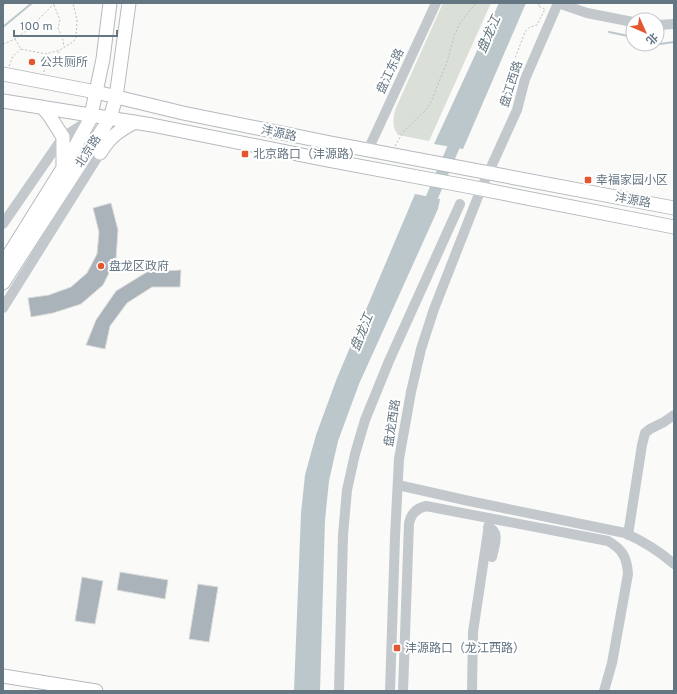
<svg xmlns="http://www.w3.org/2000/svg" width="677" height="694" font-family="Overpass,'Noto Sans SC',sans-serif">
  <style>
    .green { fill: #dadfd7 }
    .water { fill: #bbc7cb }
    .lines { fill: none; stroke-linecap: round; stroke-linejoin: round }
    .stream { stroke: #bbc7cb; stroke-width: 2 }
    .river { stroke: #bbc7cb; stroke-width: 12 }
    .building { fill: #aab3b9; stroke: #dcdcda }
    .major-casing { stroke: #b5babe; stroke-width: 15 }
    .path { stroke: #bbbfc2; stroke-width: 1; stroke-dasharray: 2 2; stroke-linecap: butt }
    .minor { stroke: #c3c8cc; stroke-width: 10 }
    .major { stroke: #fff; stroke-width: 13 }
    .poi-dot { fill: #e4572e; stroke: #fff; stroke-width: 1.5 }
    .labels { text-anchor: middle; stroke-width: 4; stroke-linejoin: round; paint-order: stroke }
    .poi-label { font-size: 12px; fill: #657683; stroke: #fff; text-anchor: start }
    .street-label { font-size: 12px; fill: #657683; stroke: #fff }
    .water-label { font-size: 13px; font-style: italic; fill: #60757c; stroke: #fff }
  </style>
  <rect width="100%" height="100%" fill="#fafaf8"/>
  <path class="green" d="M 443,3 L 491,3 L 429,141 L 398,135 C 392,127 393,120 395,110 Z"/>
  <path class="water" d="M 499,3 L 526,3 L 463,149 L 434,144 Z
    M 415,194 L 440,199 L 438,209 L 359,384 L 338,441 L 329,481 L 325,520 L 320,691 L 294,691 L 301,513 L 305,475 L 316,435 L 337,378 Z"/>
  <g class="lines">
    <path class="stream" d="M 3,27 L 32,3
      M 609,32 L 633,37
      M 657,43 L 660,44 L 674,42"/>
    <path class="river" d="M 426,211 L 460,132"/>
  </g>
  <path class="building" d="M 111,203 L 118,230 L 116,259 L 103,285 L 81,304 L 53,313 L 31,317 L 28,298 L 49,295 L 71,287 L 87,273 L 97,254 L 99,232 L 93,208 Z
    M 181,270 L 180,287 L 152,287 L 127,303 L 110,326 L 105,349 L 86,345 L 96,320 L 116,291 L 147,272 Z
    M 120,572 L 168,580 L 165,599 L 117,590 Z
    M 82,577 L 103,581 L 95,624 L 75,621 Z
    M 198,584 L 218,587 L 209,642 L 189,639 Z"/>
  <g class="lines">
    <defs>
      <path id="major" d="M 3,74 L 96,92 L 183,113 L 331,143 L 674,208
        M 3,101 L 152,125 L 327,160 L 466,186 L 674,227
        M 42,107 L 49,115 L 63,137 L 63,168
        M 100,153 C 110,137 118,131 135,122
        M 3,264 L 63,168 L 90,120 L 103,59 L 110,3
        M 3,283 L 110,118 L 116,97 L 129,3
        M 3,676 L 96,691"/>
    </defs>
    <use href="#major" class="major-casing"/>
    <path class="path" d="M 54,5 L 60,20 L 58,28 L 63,40 L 64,47
      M 3,6 L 7,3
      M 15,39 L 21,49 L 46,54 L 60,50 L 73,42 L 76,38 L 77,20 L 73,3
      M 3,44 C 24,37 39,18 55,3
      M 9,66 L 13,56 L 21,49
      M 44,72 C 46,61 54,60 60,50
      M 504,83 L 511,69 L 525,32 L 530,27 L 537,25 L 545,9 L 538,6 L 540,3
      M 395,146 L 403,132 L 425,111 L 431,102 L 447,62 L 454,36 L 460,23 L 476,3"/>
    <path class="minor" d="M 558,3 L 587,13 L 633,22
      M 657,25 L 674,24
      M 368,150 L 436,3
      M 3,224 L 63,137 L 90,120
      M 3,308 L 100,153 L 101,145
      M 398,485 L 469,501 L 625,533 C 643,541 659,551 674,564
      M 488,527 C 501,531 494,547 492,557
      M 628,535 L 642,445 L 645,433 L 650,429 L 664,422 L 674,415
      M 339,691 L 343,535 L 347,490 L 355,454 L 365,420 L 389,361 L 460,204
      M 390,691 L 395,537 L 399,459 L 411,392 L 421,349 L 434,309 L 481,189 L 517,110 L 525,79 L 558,3
      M 403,691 L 409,523 C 411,514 417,508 426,506 L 608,541 C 622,549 627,557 628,574 L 612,663 L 604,691
      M 472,691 L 473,632 L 490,518"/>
    <use href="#major" class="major"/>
  </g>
  <g class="poi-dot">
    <circle cx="32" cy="62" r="4"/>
    <rect x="241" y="150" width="8" height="8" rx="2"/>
    <rect x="584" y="176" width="8" height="8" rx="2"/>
    <circle cx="101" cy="266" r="4"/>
    <rect x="393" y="644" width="8" height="8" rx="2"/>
  </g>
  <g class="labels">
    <g class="poi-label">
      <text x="40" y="66">公共厕所</text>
      <text x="253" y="158">北京路口（沣源路）</text>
      <text x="596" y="184">幸福家园小区</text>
      <text x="109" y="270">盘龙区政府</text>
      <text x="405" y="652">沣源路口（龙江西路）</text>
    </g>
    <g class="street-label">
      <text transform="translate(390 71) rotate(-65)" y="4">盘江东路</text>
      <text transform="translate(511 84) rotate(-72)" y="4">盘江西路</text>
      <text transform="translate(279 133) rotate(12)" y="4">沣源路</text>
      <text transform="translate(88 151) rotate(-57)" y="4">北京路</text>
      <text transform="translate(633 200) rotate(10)" y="4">沣源路</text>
      <text transform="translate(392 423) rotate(-81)" y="4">盘龙西路</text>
    </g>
    <g class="water-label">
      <text transform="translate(488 34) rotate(-66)" y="5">盘龙江</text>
      <text transform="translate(361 332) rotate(-68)" y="5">盘龙江</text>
    </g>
  </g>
  <rect width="677" height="694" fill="none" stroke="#657683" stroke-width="8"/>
  <g transform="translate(645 32) rotate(135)"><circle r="19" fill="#ffffff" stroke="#c1c8cd"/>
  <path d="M0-3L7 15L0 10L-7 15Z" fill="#e4572e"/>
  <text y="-6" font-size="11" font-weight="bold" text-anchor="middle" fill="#657683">北</text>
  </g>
  <path d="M14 30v6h103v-6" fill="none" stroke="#657683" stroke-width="2"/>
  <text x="20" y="30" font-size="12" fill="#657683" stroke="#ffffff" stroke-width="3" paint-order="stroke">100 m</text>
</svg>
